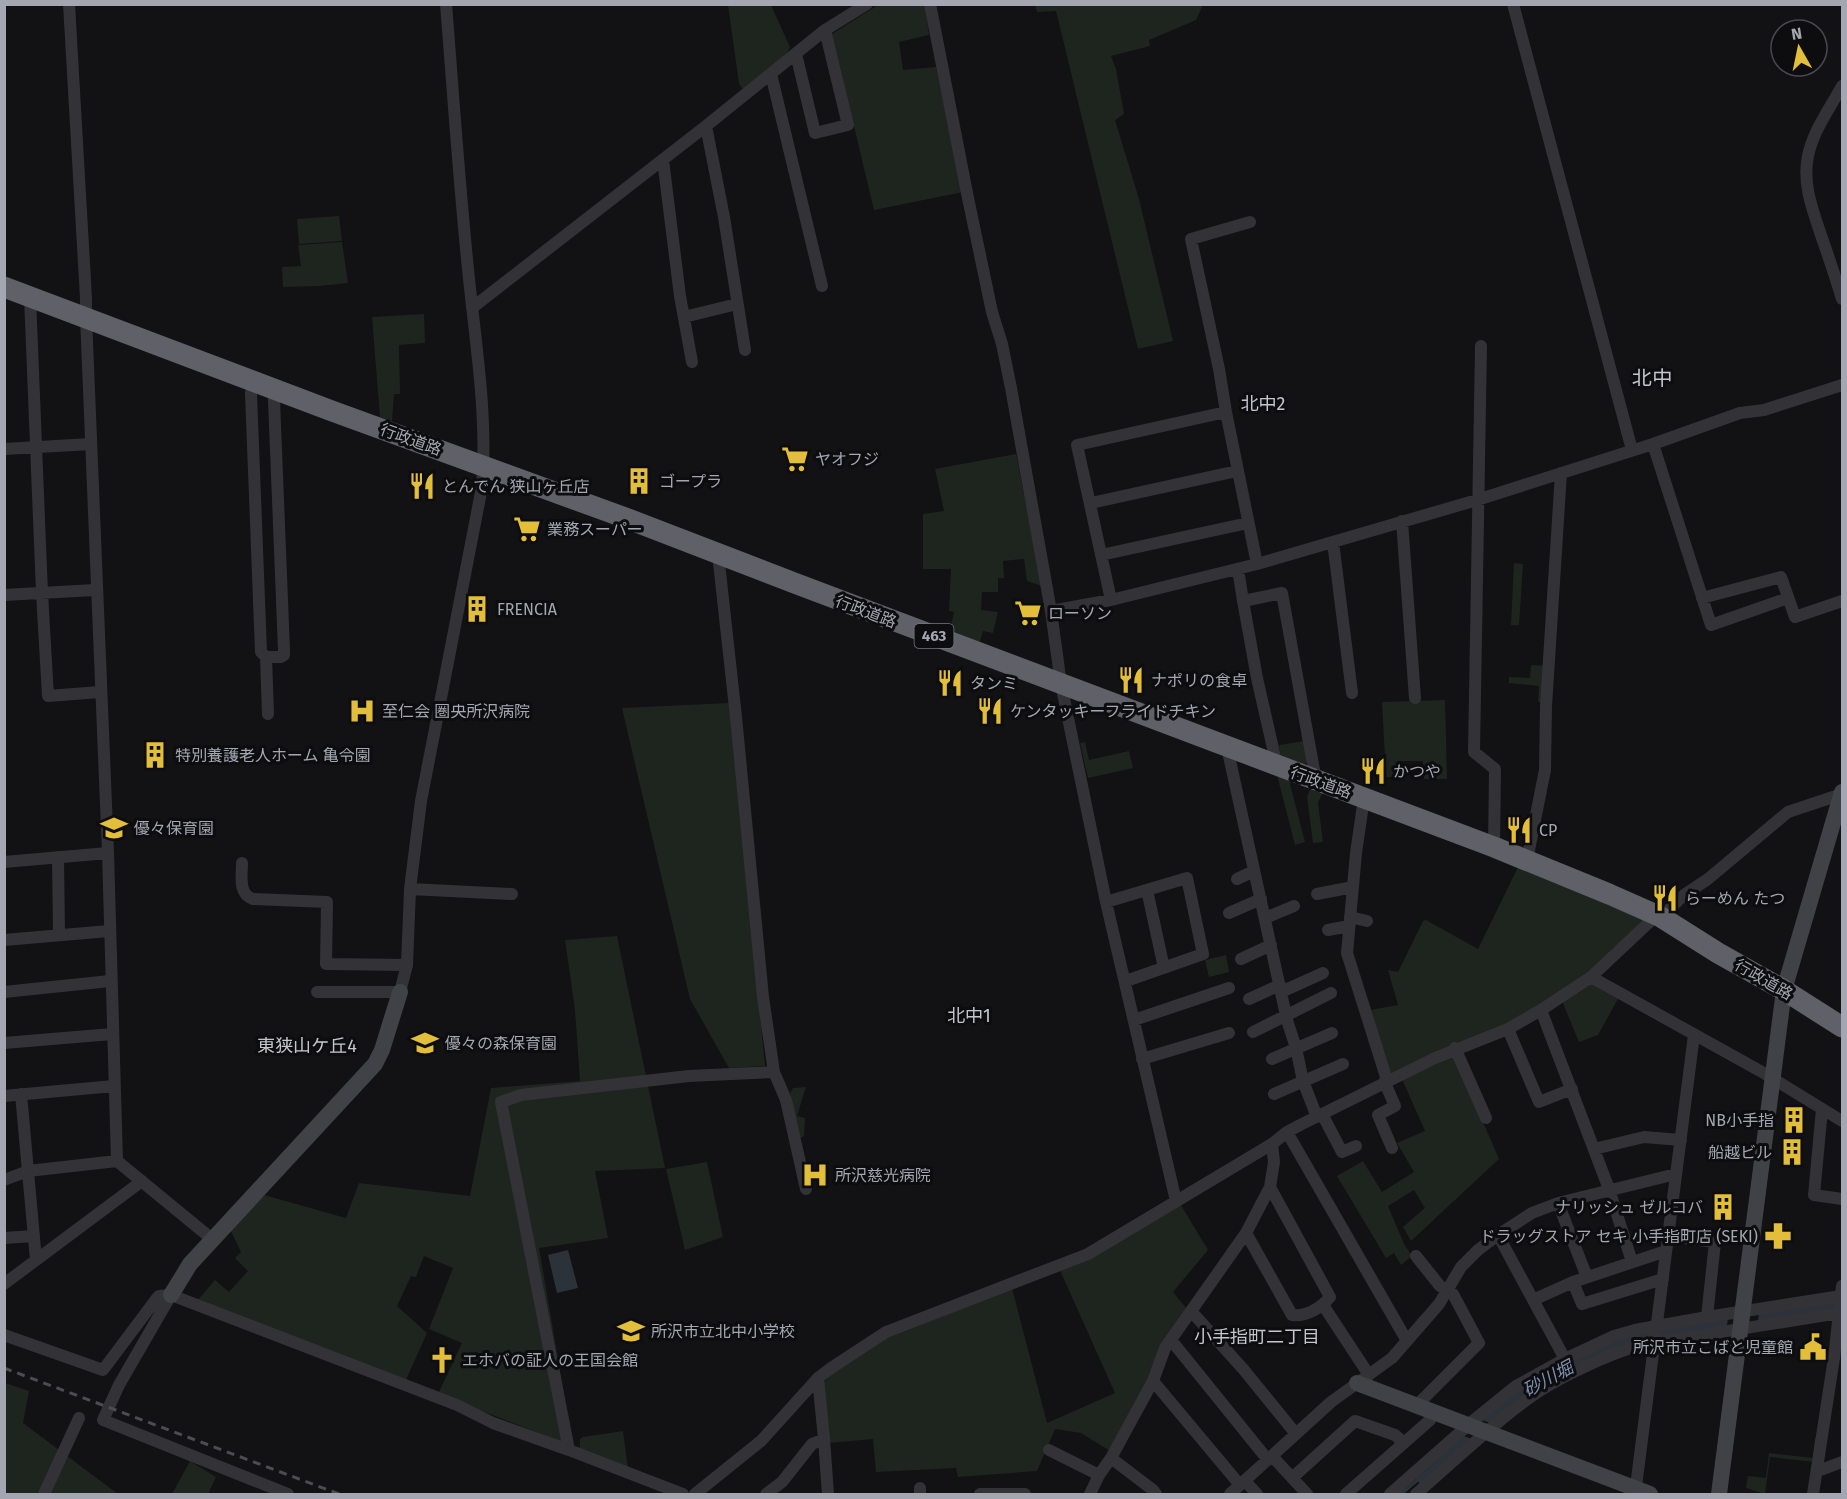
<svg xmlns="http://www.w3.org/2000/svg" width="1847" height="1499" font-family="'Fira Sans','Noto Sans JP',sans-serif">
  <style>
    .green { fill: #1e251f }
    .water { fill: #2c323a }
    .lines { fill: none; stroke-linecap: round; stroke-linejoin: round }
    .stream { stroke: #2c323a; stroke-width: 3 }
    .street { stroke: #333337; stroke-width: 12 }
    .secondary { stroke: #414247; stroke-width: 16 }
    .highway { stroke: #5f6068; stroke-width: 21 }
    .rail { stroke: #4c4d52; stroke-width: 3; stroke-dasharray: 8 6; stroke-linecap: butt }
    .labels { text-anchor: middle; stroke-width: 6; stroke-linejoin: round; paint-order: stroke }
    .shield { fill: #0d0c0e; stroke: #777881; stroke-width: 1.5 }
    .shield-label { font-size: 15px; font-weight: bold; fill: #a4a7b2 }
    .street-label { font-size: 16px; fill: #a4a7b2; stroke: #0d0c0e }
    .poi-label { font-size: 16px; fill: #a4a7b2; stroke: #0d0c0e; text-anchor: start }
    .neighbourhood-label { font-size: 18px; fill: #c4c6cf; stroke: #0d0c0e }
    .water-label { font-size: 18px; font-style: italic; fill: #7d90ab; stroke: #0d0c0e }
    .quarter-label { font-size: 20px; fill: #c4c6cf; stroke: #0d0c0e }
  </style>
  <rect width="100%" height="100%" fill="#121113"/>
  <path class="green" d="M 728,5 L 771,5 L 790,47 L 787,53 L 743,89 L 739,84 Z
    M 878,5 L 925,5 L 929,35 L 899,42 L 903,70 L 936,67 L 963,192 L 874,210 L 832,34 Z
    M 1035,5 L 1203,5 L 1196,20 L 1149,40 L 1150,46 L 1111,56 L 1116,69 L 1124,114 L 1115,120 L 1139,199 L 1173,341 L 1138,349 L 1056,11 L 1037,12 Z
    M 339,216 L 342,241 L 299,244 L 297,219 Z
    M 342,242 L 348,283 L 319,286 L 283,287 L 282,267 L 301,266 L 298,245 Z
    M 424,314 L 425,343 L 399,345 L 400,394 L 394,394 L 392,421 L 380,417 L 372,317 Z
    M 1016,454 L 1042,586 L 1027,581 L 1024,559 L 1003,561 L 1004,578 L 998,578 L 998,592 L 982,592 L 981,610 L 998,612 L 993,633 L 983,631 L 979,645 L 949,634 L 954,612 L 949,611 L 951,569 L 923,569 L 923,514 L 944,511 L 935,469 Z
    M 1514,563 L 1523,564 L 1519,625 L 1511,625 Z
    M 1531,665 L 1548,666 L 1546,703 L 1538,702 L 1539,686 L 1509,683 L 1509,677 L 1530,678 Z
    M 1445,700 L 1447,779 L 1424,779 L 1423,761 L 1397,761 L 1397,777 L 1386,777 L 1382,702 Z
    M 729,703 L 765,1066 L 729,1068 L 690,999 L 622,708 Z
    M 1305,741 L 1308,762 L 1302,766 L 1281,756 L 1279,745 Z
    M 1085,742 L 1089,760 L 1129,751 L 1133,768 L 1088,778 L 1080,743 Z
    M 1277,775 L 1292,779 L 1290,784 L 1305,842 L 1295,845 Z
    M 1311,787 L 1323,792 L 1318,803 L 1323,842 L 1313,843 L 1307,797 Z
    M 1518,867 L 1646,920 L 1579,982 L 1508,1024 L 1391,1074 L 1370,1010 L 1398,1005 L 1388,970 L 1398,972 L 1423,921 L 1426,920 L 1478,949 Z
    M 617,936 L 665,1168 L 595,1171 L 608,1238 L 539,1248 L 573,1446 L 438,1394 L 462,1343 L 429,1329 L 453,1268 L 424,1256 L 416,1277 L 411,1276 L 397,1306 L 427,1333 L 405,1382 L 197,1301 L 215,1280 L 229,1292 L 248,1271 L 235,1258 L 241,1252 L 228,1225 L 257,1193 L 346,1218 L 359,1183 L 470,1196 L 491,1088 L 580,1081 L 575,1010 L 565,940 Z
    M 1226,955 L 1229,972 L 1209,977 L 1205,960 Z
    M 1592,983 L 1619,997 L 1598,1035 L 1579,1042 L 1562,1001 Z
    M 1454,1055 L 1499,1159 L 1411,1241 L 1403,1227 L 1425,1208 L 1414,1190 L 1388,1206 L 1404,1244 L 1412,1256 L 1401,1265 L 1394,1253 L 1386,1258 L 1337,1176 L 1363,1161 L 1382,1192 L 1414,1172 L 1397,1143 L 1425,1131 L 1402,1079 Z
    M 806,1087 L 797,1116 L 805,1118 L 804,1136 L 800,1138 L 790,1093 L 793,1088 Z
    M 707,1162 L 723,1237 L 685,1250 L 666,1169 Z
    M 1179,1202 L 1208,1250 L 1173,1292 L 1187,1309 L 1110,1451 L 1081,1433 L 1055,1429 L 1037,1471 L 958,1477 L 956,1468 L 876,1472 L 873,1439 L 829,1443 L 823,1383 L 871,1336 L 1012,1288 L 1047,1423 L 1115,1393 L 1059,1268 Z
    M 5,1383 L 29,1391 L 23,1423 L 118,1494 L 5,1494 Z
    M 623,1431 L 628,1469 L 580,1451 L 580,1439 L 583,1437 Z
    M 1815,1438 L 1818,1438 L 1815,1462 L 1770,1457 L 1765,1494 L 1746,1488 L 1748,1476 L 1766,1478 L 1769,1453 L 1813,1458 Z
    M 190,1461 L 216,1477 L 208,1494 L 172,1494 Z"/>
  <path class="water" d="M 568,1250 L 578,1288 L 557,1293 L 548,1255 Z
    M 1836,1299 L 1835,1308 L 1758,1321 L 1759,1313 Z
    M 1728,1318 L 1727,1326 L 1660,1338 L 1660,1329 Z
    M 1651,1331 L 1649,1340 L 1631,1343 L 1490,1423 L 1482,1420 L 1525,1385 L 1623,1337 Z
    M 1464,1436 L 1472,1439 L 1420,1484 L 1416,1479 Z"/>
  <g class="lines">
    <path class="stream" d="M 1401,1494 L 1420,1478"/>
    <path class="street" d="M 69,4 L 86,298 L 86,317 L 108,853 L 117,1161 L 212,1239
      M 930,4 L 968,198 L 992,312 L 1002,344 L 1011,388 L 1051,611 L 1061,684 L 1106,902 L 1176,1201
      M 1513,4 L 1632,450
      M 796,54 L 815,133 L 848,125 L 825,30
      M 771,74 L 822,286
      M 1842,86 C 1830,108 1813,131 1808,156 C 1802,184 1813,211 1822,238 C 1829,258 1836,279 1842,299
      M 706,126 L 724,217 L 745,350
      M 663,160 L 680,296 L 692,362
      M 1250,222 L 1191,239 L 1219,369 L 1226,412 L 1257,564
      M 30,297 L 42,593 L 48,696 L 100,692
      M 472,308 L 706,126 L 825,30 L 867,4
      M 684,317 L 737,304
      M 1481,346 L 1474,752 L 1495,769 L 1494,847
      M 254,380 L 251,393 L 261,652 L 266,657 L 268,714
      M 1653,444 L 1711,625 L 1788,598
      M 4,449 L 91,444
      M 1091,503 L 1237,471
      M 1402,521 L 1415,698
      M 1333,542 L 1352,693
      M 718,554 L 736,717 L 763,997 L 774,1072 L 786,1100 L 806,1189
      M 1101,555 L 1248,523
      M 1238,569 L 1243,601
      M 4,595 L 95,590
      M 1702,598 L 1781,577 L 1795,617 L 1842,601
      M 1111,600 L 1077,445 L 1226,412
      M 1051,611 L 1111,600 L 1257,564 L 1477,500 L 1653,444 L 1740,413 L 1764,410 L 1842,385
      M 266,657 L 281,657 L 284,655 L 284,650 L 274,400 L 277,390
      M 1227,747 L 1287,1020 L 1296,1048 L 1303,1081 L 1317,1117
      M 1277,766 L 1257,678 L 1243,601 L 1282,593 L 1316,781
      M 1364,798 L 1356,853 L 1347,953 L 1386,1077 L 1385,1083 L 1395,1106 L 1378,1115 L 1392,1148
      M 58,857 L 59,935
      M 1527,860 L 1545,770 L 1546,706 L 1561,473
      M 4,862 L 108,853
      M 242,863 C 242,876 238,894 253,899 L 327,902 L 326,964 L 407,965
      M 1237,879 L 1254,871
      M 410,889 L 512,894
      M 1147,890 L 1164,968
      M 1317,894 L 1353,887
      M 1106,902 L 1187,878 L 1203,954 L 1126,981
      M 1229,913 L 1261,899
      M 1350,917 L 1367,921
      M 1661,917 L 1684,895 L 1708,879 L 1788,812 L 1842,794
      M 1265,918 L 1294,906
      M 1328,930 L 1349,926
      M 4,940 L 109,931
      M 1241,959 L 1271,945
      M 1591,977 L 1762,1072 L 1842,1121
      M 4,992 L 110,981
      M 317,992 L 400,992 L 407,965 L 410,889 L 421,801 L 482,487 C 488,415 475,341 468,269 C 459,181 453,92 446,4
      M 1281,992 L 1323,973
      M 1249,999 L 1280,985
      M 1541,1010 L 1609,1189 L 1632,1262
      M 1134,1020 L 1229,988
      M 1508,1029 L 1539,1102 L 1572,1089
      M 1253,1032 L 1331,993
      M 4,1043 L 112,1034
      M 1455,1048 L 1486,1118
      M 1142,1059 L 1229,1033
      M 1272,1059 L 1332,1033
      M 21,1094 L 36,1260
      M 1274,1094 L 1343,1064
      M 4,1096 L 114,1086
      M 1822,1109 L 1814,1195 L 1842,1199
      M 1322,1114 L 1342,1152 L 1356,1146
      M 1287,1132 L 1407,1341
      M 1594,1149 L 1644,1137 L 1681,1140
      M 4,1180 L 28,1171 L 117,1161
      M 1558,1203 L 1587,1277
      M 1246,1233 L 1292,1315 C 1306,1317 1321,1308 1330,1297 L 1270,1187 L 1274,1162 L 1272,1144
      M 1498,1235 L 1565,1359
      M 1668,1236 L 1715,1242 L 1707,1317
      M 4,1238 L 34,1236
      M 1573,1282 L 1582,1304 L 1663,1279
      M 4,1284 L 142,1181
      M 171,1295 L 119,1385 L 103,1420 L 288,1494
      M 1533,1300 L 1573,1282 L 1666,1251
      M 1323,1305 L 1369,1375
      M 1191,1311 L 1244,1370 L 1296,1434
      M 4,1335 L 103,1370 L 157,1298 L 159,1296 L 171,1295 L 457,1405 L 493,1423 L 569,1450 L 683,1494
      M 1171,1340 L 1268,1460
      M 818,1378 L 824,1439
      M 1153,1381 L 1240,1485
      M 1416,1406 L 1479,1343 L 1453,1294 L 1440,1286 L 1416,1256
      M 569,1450 L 501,1102 L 521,1095 L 689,1076 L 774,1072
      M 1049,1450 L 1099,1475
      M 1272,1456 L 1307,1494
      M 1111,1458 L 1153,1490 L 1156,1494
      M 1818,1471 L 1842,1462
      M 1292,1478 L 1355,1421 L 1395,1435 L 1404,1443
      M 1245,1481 L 1257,1494
      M 920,1488 L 920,1494
      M 44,1494 L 79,1418
      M 695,1494 L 761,1441 L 818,1378 L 831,1368 L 886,1332 L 1088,1254 L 1272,1144 L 1287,1132 L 1300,1125 L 1435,1058 L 1508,1029 L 1541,1010 L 1591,977 L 1657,915
      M 766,1494 L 782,1482 L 812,1444 L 824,1439 L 828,1494
      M 980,1494 L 1025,1494
      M 1090,1494 L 1099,1475 L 1111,1458 L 1153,1381 L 1165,1348 L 1246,1233 L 1270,1187
      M 1230,1494 L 1331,1402 L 1392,1358 L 1439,1304 L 1461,1267 L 1478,1250 L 1498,1235 L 1532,1213 L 1558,1203 L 1676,1174
      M 1346,1494 L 1430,1420 L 1434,1413
      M 1390,1494 L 1474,1420 L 1516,1386 L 1565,1359 L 1614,1336 L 1635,1330 L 1707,1317 L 1841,1296
      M 1416,1494 C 1452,1463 1487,1429 1525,1401 C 1552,1380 1608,1354 1641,1345 L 1839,1313
      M 1635,1494 L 1694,1035
      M 1813,1494 L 1834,1358 L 1842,1286"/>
    <path class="secondary" d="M 171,1295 L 190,1264 L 375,1064 L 382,1050 L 400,992
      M 1357,1383 L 1650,1494
      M 1719,1494 L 1784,990 L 1842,792"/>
    <path class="highway" d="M 4,287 L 332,411 L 623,517 L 797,584 L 1494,847 L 1609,894 L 1661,917 L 1718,953 L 1784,990 L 1842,1027"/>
    <path class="rail" d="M 4,1368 L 339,1494"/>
  </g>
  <defs>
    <symbol id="supermarket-bare" viewBox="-9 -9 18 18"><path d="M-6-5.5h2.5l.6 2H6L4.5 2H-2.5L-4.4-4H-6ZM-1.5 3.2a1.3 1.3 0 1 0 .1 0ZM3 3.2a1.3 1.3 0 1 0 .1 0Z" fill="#e3be3a" stroke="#0d0c0e" stroke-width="2.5" paint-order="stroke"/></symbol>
    <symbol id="building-bare" viewBox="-9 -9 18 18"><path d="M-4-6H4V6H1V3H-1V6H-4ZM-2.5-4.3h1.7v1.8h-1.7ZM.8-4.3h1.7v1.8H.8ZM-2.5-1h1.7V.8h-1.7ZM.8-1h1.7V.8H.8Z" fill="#e3be3a" stroke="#0d0c0e" stroke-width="2.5" paint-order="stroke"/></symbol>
    <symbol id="restaurant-bare" viewBox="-9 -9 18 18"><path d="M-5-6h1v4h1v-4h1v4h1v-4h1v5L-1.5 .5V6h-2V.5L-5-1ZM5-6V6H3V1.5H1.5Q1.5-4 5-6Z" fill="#e3be3a" stroke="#0d0c0e" stroke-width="2.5" paint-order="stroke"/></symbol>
    <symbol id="hospital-bare" viewBox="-9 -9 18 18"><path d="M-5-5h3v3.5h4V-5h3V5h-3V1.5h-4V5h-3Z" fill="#e3be3a" stroke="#0d0c0e" stroke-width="2.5" paint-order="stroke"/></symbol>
    <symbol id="school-bare" viewBox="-9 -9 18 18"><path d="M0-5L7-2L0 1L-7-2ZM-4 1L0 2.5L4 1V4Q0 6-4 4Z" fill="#e3be3a" stroke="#0d0c0e" stroke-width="2.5" paint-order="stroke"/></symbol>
    <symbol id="pharmacy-bare" viewBox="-9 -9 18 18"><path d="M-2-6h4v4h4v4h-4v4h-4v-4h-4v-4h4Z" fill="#e3be3a" stroke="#0d0c0e" stroke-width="2.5" paint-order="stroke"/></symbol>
    <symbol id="civic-bare" viewBox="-9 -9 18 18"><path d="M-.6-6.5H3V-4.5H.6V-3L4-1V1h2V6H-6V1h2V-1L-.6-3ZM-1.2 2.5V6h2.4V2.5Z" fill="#e3be3a" stroke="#0d0c0e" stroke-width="2.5" paint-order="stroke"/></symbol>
    <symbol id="church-bare" viewBox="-9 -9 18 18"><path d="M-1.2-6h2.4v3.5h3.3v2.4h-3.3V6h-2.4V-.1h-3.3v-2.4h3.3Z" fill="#e3be3a" stroke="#0d0c0e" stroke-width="2.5" paint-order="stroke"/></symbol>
  </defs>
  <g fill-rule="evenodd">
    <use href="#supermarket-bare" x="776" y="440" width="38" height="38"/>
    <use href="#building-bare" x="620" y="462" width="38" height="38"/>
    <use href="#restaurant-bare" x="403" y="467" width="38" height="38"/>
    <use href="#supermarket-bare" x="508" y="510" width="38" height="38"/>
    <use href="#building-bare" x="458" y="590" width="38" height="38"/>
    <use href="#supermarket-bare" x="1009" y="594" width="38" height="38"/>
    <use href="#restaurant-bare" x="1112" y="661" width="38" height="38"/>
    <use href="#restaurant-bare" x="931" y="664" width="38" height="38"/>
    <use href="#hospital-bare" x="343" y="692" width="38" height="38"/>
    <use href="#restaurant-bare" x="971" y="692" width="38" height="38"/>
    <use href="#building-bare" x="136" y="736" width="38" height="38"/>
    <use href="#restaurant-bare" x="1354" y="752" width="38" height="38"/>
    <use href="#school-bare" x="95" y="809" width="38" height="38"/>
    <use href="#restaurant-bare" x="1500" y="811" width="38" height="38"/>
    <use href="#restaurant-bare" x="1646" y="879" width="38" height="38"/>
    <use href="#school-bare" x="406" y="1024" width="38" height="38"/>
    <use href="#building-bare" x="1775" y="1101" width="38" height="38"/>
    <use href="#building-bare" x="1773" y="1133" width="38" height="38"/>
    <use href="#hospital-bare" x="796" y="1156" width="38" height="38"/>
    <use href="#building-bare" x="1704" y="1188" width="38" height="38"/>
    <use href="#pharmacy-bare" x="1759" y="1217" width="38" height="38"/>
    <use href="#school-bare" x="612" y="1312" width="38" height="38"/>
    <use href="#civic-bare" x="1794" y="1328" width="38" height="38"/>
    <use href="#church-bare" x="423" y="1341" width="38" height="38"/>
  </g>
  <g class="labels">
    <rect class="shield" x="914.5" y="624" width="39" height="24" rx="4.5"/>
    <g class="shield-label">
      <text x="934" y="641">463</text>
    </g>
    <g class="street-label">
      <text transform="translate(411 439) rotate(20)" y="6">行政道路</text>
      <text transform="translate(866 611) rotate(21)" y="6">行政道路</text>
      <text transform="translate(1321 782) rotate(20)" y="6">行政道路</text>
      <text transform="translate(1764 979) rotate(30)" y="6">行政道路</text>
    </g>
    <g class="poi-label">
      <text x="815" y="465">ヤオフジ</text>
      <text x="659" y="487">ゴープラ</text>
      <text x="442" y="492">とんでん 狭山ヶ丘店</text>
      <text x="547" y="535">業務スーパー</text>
      <text x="497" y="615">FRENCIA</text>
      <text x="1048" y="619">ローソン</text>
      <text x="1151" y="686">ナポリの食卓</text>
      <text x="970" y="689">タンミ</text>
      <text x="382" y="717">至仁会 圏央所沢病院</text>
      <text x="1010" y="717">ケンタッキーフライドチキン</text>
      <text x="175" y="761">特別養護老人ホーム 亀令園</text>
      <text x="1393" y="777">かつや</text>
      <text x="134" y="834">優々保育園</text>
      <text x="1539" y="836">CP</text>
      <text x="1685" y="904">らーめん たつ</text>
      <text x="445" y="1049">優々の森保育園</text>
      <text x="1774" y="1126" text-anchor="end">NB小手指</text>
      <text x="1772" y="1158" text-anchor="end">船越ビル</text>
      <text x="835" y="1181">所沢慈光病院</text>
      <text x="1703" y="1213" text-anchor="end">ナリッシュ ゼルコバ</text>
      <text x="1758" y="1242" text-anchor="end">ドラッグストア セキ 小手指町店 (SEKI)</text>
      <text x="651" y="1337">所沢市立北中小学校</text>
      <text x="1793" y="1353" text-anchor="end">所沢市立こばと児童館</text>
      <text x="462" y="1366">エホバの証人の王国会館</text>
    </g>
    <g class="neighbourhood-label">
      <text x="1263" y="410">北中2</text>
      <text x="969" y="1022">北中1</text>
      <text x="307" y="1052">東狭山ケ丘4</text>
      <text x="1257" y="1343">小手指町二丁目</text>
    </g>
    <g class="water-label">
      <text transform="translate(1548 1379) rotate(-29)" y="6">砂川堀</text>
    </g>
    <g class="quarter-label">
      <text x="1652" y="385">北中</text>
    </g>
  </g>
  <rect width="1847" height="1499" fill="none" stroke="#a4a7b2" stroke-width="12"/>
  <g transform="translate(1799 48) rotate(351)"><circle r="28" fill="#0d0c0e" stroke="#494a50" stroke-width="1.5"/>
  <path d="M0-4.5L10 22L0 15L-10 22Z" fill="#e3be3a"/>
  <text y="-9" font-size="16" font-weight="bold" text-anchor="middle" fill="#a4a7b2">N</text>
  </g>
</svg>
